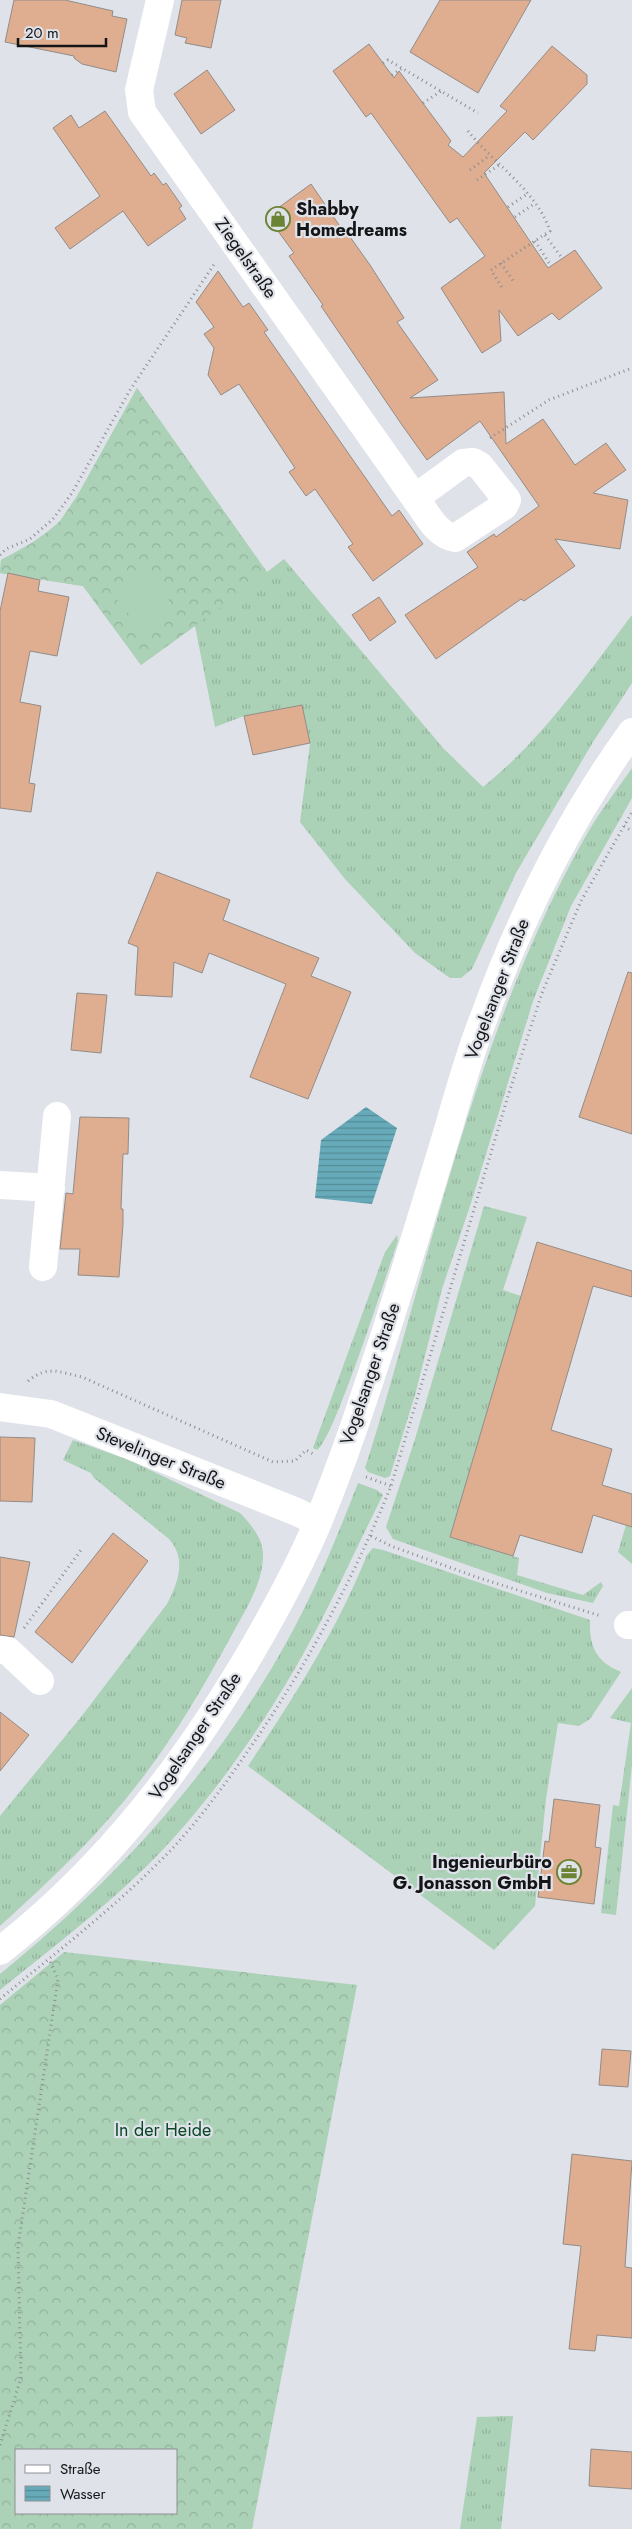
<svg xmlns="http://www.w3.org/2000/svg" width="632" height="2529" font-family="Jost,sans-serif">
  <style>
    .grass { fill: url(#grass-tufts) }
    .forest { fill: url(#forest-crowns); fill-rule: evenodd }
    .pitch { fill: #abd1b6 }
    .water { fill: url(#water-rules) }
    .building { fill: #dfad8f; stroke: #938c88 }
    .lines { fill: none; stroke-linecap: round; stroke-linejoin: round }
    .path { stroke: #8c8e93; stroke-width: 3; stroke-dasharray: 1 4; stroke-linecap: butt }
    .minor { stroke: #fff; stroke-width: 28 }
    .major { stroke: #fff; stroke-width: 28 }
    .labels { text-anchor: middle; stroke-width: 4.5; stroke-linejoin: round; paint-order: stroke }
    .poi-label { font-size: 18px; font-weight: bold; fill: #141517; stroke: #dfe2e9; text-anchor: start }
    .street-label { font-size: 18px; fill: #141517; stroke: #dfe2e9 }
    .park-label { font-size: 18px; fill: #0b4827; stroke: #dfe2e9 }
  </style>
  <defs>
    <pattern id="grass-tufts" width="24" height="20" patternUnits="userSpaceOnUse" patternTransform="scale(1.25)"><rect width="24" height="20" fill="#abd1b6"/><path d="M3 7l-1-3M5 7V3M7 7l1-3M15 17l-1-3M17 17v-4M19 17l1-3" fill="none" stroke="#92b39c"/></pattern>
    <pattern id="forest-crowns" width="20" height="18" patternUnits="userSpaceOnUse" patternTransform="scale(1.25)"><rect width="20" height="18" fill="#abd1b6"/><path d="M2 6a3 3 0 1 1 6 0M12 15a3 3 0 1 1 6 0" fill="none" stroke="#92b39c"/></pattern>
    <pattern id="water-rules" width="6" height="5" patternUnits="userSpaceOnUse" patternTransform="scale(1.25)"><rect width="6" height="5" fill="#67abba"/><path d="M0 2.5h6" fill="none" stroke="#548a96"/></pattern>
  </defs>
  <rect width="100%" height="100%" fill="#dfe2e9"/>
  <path class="grass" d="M 137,388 L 267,572 L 284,559 L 443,748 L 483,787 C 543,739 586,675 632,615 L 632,683 L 593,742 L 516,873 L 472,969 L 461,978 L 450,978 L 415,953 L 345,879 L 300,822 L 310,743 L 302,705 L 244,716 L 215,727 L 195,626 L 141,665 L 83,586 L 0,573 L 1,560 L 23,549 L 50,530 L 59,536 Z
    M 632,768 L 632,798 L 571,906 L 533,1001 L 471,1203 L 442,1289 L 415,1395 L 390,1476 L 385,1478 L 368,1472 L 365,1468 C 385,1407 401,1345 419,1283 C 462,1129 507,973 587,834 C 600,811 617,790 632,768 Z
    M 484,1206 L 527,1217 L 503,1290 L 521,1296 L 450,1537 L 519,1558 L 517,1575 L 583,1595 L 601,1582 L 603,1586 L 593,1603 L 547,1593 L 393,1539 L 386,1527 L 415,1439 Z
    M 397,1235 L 398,1241 C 387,1272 334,1440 317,1450 L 313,1448 L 385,1252 Z
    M 73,1440 L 129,1460 L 240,1513 C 251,1524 263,1539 263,1555 C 263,1586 242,1615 228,1642 C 203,1687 177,1732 146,1773 C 104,1830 52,1879 0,1926 L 0,1816 L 81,1717 L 167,1604 C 178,1583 187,1559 169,1539 L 94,1478 L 91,1473 L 63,1460 Z
    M 358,1483 L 377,1490 L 383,1495 C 364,1532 347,1570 328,1607 C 288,1687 237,1766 178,1833 C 126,1892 61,1941 0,1990 L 0,1974 C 131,1868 245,1738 316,1584 C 331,1551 345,1517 358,1483 Z
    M 626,1525 L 632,1527 L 632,1571 L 632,1564 L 618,1552 Z
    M 373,1548 L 383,1550 L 590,1620 C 589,1646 596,1662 621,1672 L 590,1719 L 579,1726 L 558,1723 L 546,1799 L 535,1906 L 494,1950 L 248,1766 C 293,1699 337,1630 367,1555 Z
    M 632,1688 L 632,1765 L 616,1915 L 601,1913 L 613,1805 L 619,1806 L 631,1723 L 610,1718 Z
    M 513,2416 L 501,2529 L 460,2529 L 477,2417 Z"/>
  <path class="forest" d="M 137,388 L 267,573 L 141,665 L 83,586 L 0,573 L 1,560 L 39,539 L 60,521 L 77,496 Z
    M 64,1952 L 357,1985 L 252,2529 L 0,2529 L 0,2005 ZM 176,2450 L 176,2513 L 16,2513 L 16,2450 Z"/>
  <path class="pitch" d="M 137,570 L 147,570 L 175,609 L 143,631 L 112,593 Z"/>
  <path class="water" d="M 366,1107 L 397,1128 L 372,1204 L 315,1198 L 321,1140 Z"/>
  <path class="building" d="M 14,0 L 65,0 L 113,11 L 112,16 L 127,19 L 116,72 L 82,64 L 74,58 L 74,56 L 5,42 Z
    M 182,0 L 221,0 L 211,48 L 185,43 L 187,38 L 175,35 Z
    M 440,0 L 531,0 L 478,93 L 410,52 Z
    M 369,44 L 394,78 L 399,71 L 451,141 L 448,145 L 463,157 L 507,111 L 500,106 L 552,46 L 587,75 L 587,84 L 533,140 L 525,132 L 484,173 L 548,268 L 575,250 L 602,288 L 559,320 L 552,313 L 518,336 L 499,310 L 501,341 L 482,353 L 441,288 L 485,256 L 457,218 L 450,223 L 371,113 L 366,117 L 333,71 Z
    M 207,70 L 235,110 L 201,134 L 174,94 Z
    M 105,111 L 151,176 L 154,173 L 163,185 L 166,183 L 182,206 L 179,208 L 186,219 L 148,246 L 123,211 L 70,249 L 55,228 L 100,196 L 53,128 L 71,115 L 79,128 Z
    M 311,184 L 346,235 L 348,234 L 370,265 L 404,318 L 397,322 L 438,380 L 410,398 L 504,392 L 506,444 L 543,419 L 575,465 L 606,443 L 626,470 L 593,493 L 628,500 L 620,549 L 555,539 L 575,566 L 524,601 L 521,599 L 436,659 L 405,615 L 478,567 L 467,552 L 494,534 L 496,537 L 539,506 L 480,421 L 427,460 L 402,425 L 321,306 L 323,305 L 289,256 L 294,253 L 267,216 Z
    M 218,271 L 243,307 L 249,303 L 268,330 L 264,332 L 392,516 L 399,510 L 423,544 L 373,581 L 348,547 L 353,544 L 315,489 L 306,496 L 289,472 L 295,468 L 239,384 L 221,395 L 208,375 L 214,348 L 204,334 L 214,327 L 196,302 Z
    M 8,573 L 40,580 L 38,591 L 69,597 L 57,656 L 30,651 L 20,702 L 41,706 L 29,783 L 35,784 L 31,812 L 0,808 L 0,611 Z
    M 379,597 L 396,622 L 370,641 L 352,615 Z
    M 302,705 L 310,743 L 253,755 L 244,716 Z
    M 157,872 L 230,900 L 223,920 L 319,958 L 311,976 L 351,992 L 308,1099 L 250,1077 L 286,984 L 209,953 L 202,973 L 174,962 L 172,997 L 135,995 L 138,947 L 128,943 Z
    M 628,972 L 632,973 L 632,1134 L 579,1117 Z
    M 77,993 L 107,995 L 101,1053 L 71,1050 Z
    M 80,1117 L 129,1118 L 128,1154 L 123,1154 L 121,1209 L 123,1209 L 123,1224 L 119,1277 L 78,1275 L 80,1249 L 60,1249 L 66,1193 L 73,1194 Z
    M 537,1242 L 632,1271 L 632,1297 L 593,1286 L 551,1430 L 612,1449 L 602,1485 L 632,1494 L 632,1527 L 593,1515 L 582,1553 L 520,1535 L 513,1556 L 450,1537 Z
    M 0,1437 L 35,1438 L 32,1502 L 0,1501 Z
    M 113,1533 L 148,1561 L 72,1663 L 35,1632 Z
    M 0,1557 L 30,1562 L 14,1637 L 0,1635 Z
    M 0,1712 L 29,1735 L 0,1771 Z
    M 554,1799 L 600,1805 L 595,1847 L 601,1848 L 594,1904 L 538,1897 L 545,1841 L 549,1842 Z
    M 602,2049 L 631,2051 L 628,2087 L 599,2085 Z
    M 572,2154 L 632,2161 L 625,2267 L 632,2268 L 632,2338 L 597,2335 L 595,2351 L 569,2349 L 581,2246 L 563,2244 Z
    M 591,2449 L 632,2452 L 632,2489 L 589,2486 Z"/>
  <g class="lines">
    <path class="path" d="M 383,63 L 388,60 L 478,113
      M 392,75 L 402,68
      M 423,103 L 441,91
      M 468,131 C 493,163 537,191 550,231 L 491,270 L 503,289
      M 470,170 L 490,155
      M 477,180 L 499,165
      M 508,207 L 527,194
      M 515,217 L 534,204
      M 545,235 L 562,258
      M 535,241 L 551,266
      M 501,263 L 514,282
      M 490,438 L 549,400 L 632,368
      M 0,555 L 6,549 L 30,539 L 53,519 L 72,493 L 130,390 L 215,263
      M 624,826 L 632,831
      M 28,1381 C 48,1365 59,1372 82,1377 L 273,1462 L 295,1461 L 306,1450 L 315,1455
      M 366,1477 L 391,1486
      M 371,1536 L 391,1546 L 479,1578 L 601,1616
      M 24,1628 L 81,1550
      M 0,1999 C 58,1951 119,1904 171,1850 C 198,1821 221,1790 243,1758 C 303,1673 352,1582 391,1486 L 508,1096 L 542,993 L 581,901 L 632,812
      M 0,2445 L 21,2378 L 18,2246 L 58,1979 L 49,1959"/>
    <path class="minor" d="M 160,0 L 139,90 L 142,112 L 415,498 C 426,512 436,535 455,538 L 504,506 L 507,500 L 480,466 L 473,462 L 463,463 L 415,498
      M 0,1185 L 51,1188
      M 43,1267 L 57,1116
      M 0,1407 L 51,1414 L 297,1512 L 317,1522
      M 628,1625 L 632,1625
      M 0,1650 L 8,1651 L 40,1681"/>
    <path class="major" d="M 0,1951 C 108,1866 185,1765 254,1647 C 277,1607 300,1565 318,1522 C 344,1460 365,1395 386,1331 C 408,1262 429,1193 450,1123 C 460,1088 470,1052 484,1017 C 521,916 569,819 632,732"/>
  </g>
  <defs>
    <symbol id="shop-ring" viewBox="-11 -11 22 22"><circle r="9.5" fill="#dfe2e9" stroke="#6b8335" stroke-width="1.5"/><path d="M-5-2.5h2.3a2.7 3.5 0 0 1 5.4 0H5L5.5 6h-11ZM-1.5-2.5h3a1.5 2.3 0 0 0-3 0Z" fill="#6b8335"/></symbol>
    <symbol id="office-ring" viewBox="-11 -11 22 22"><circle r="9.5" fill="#dfe2e9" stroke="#6b8335" stroke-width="1.5"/><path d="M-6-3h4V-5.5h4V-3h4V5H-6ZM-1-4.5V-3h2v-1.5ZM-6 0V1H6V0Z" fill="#6b8335"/></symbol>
  </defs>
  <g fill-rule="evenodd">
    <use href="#shop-ring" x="264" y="205" width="28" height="28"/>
    <use href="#office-ring" x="555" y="1858" width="28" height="28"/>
  </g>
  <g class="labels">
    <g class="poi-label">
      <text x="296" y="215">Shabby<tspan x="296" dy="21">Homedreams</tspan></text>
      <text x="552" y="1868" text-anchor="end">Ingenieurbüro<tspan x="552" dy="21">G. Jonasson GmbH</tspan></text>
    </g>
    <g class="street-label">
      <text transform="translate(246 258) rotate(55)" y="6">Ziegelstraße</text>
      <text transform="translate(497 989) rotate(-69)" y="6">Vogelsanger Straße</text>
      <text transform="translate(370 1374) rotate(-71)" y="6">Vogelsanger Straße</text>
      <text transform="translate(161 1458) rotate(22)" y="6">Stevelinger Straße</text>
      <text transform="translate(195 1736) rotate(-56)" y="6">Vogelsanger Straße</text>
    </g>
    <g class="park-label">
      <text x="163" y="2136">In der Heide</text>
    </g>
  </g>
  <rect x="15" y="2449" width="162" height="65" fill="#dfe2e9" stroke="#8e9095"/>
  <rect x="25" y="2465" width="25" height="8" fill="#ffffff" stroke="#8e9095"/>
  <text x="60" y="2474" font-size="15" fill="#141517">Straße</text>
  <rect x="25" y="2486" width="25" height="15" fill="url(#water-rules)" stroke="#8e9095"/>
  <text x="60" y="2499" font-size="15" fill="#141517">Wasser</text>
  <path d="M18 38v8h88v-8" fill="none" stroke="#141517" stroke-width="2.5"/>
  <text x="25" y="38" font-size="15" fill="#141517" stroke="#dfe2e9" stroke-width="4" paint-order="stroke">20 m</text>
</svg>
